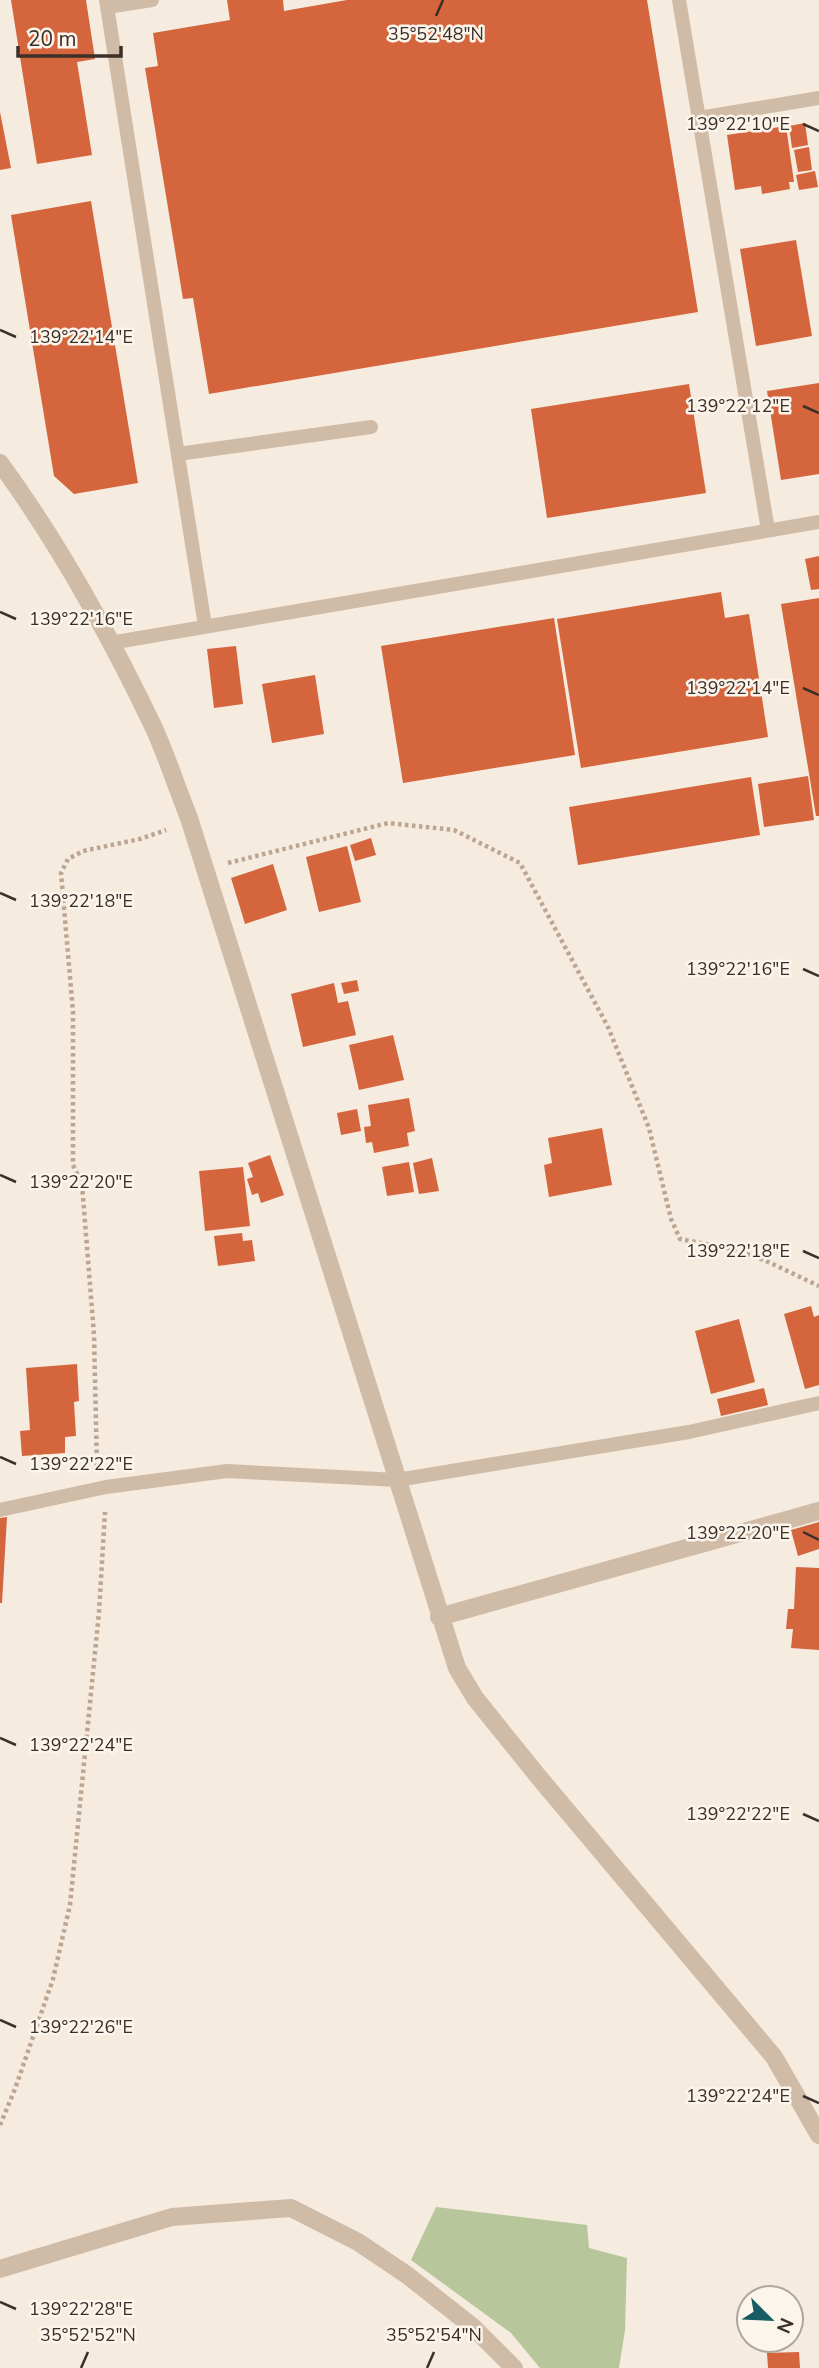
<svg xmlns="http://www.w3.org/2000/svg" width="819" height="2368" font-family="'Nunito Sans',sans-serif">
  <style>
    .green { fill: #b7c79b }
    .building { fill: #d4653d }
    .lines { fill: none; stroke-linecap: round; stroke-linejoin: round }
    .path { stroke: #bca591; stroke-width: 4.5; stroke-dasharray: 3.5 3.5; stroke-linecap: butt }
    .service { stroke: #d0bba7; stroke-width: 14 }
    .minor { stroke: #d0bba7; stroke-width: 18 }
    .ticks { fill: none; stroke: #3b2f29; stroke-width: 2.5 }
    .ticks-label { font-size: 18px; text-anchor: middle; fill: #3b2f29; stroke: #fcf5eb; stroke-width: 5; stroke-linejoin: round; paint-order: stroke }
  </style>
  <rect width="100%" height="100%" fill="#f5ebde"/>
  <path class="green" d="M 436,2207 L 587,2225 L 589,2248 L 627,2258 L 625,2330 L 619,2368 L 540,2368 L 511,2333 L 411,2260 Z"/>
  <path class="building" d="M 11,0 L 86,0 L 95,59 L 77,62 L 92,155 L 37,164 Z
    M 227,0 L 283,0 L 284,11 L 347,0 L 647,0 L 698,312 L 209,394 L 193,298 L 183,299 L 145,68 L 158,66 L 153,33 L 230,20 Z
    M 0,112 L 11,168 L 0,170 Z
    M 805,123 L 808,145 L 792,148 L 789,126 Z
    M 786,126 L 794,182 L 789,182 L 790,189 L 762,194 L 761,186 L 735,190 L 727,135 Z
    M 809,147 L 812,170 L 798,172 L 794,150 Z
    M 815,171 L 818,187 L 799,190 L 796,175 Z
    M 91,201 L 138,483 L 74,494 L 54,476 L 11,215 Z
    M 796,240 L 812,336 L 756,346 L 740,249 Z
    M 819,383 L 819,474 L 781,480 L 767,391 Z
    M 689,384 L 706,493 L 547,518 L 531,409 Z
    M 819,556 L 819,589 L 811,590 L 805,559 Z
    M 721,592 L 725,618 L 749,614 L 768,737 L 581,768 L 557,619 Z
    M 819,598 L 819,816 L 816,816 L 781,604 Z
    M 554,618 L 575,755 L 403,783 L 381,646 Z
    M 236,646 L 243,704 L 214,708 L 207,649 Z
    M 315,675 L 324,734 L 272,743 L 262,684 Z
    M 808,776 L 814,820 L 764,827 L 758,784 Z
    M 751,777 L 760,835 L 578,865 L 569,807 Z
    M 371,838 L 376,855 L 355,861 L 350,845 Z
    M 347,846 L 361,902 L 319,912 L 306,857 Z
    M 273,864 L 287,910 L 245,924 L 231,878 Z
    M 357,980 L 359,991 L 344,994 L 341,983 Z
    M 334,983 L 338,1003 L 348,1001 L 356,1035 L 303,1047 L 291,994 Z
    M 393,1035 L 404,1080 L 359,1090 L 349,1045 Z
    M 409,1098 L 415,1131 L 407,1133 L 409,1146 L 374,1153 L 372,1142 L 366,1143 L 364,1127 L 371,1126 L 368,1105 Z
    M 357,1109 L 361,1131 L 341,1135 L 337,1113 Z
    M 602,1128 L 612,1185 L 549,1197 L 544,1165 L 552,1163 L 548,1138 Z
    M 270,1155 L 284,1195 L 261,1203 L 258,1193 L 252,1195 L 247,1179 L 253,1177 L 248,1163 Z
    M 432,1158 L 439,1191 L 419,1194 L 413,1163 Z
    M 409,1162 L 414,1192 L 387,1196 L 382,1167 Z
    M 243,1167 L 250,1226 L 205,1231 L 199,1171 Z
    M 242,1233 L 243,1241 L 252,1240 L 255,1261 L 218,1266 L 214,1236 Z
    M 811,1306 L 814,1317 L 819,1315 L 819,1385 L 805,1389 L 784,1314 Z
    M 739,1319 L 755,1382 L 711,1394 L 695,1331 Z
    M 77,1364 L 79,1401 L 74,1402 L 76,1436 L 65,1437 L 65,1453 L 22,1456 L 20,1431 L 30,1430 L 26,1368 Z
    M 764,1388 L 768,1405 L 721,1416 L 717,1399 Z
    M 7,1517 L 2,1603 L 0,1603 L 0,1518 Z
    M 819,1522 L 819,1549 L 798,1556 L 791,1530 Z
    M 796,1567 L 819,1568 L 819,1650 L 791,1648 L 793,1629 L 786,1629 L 788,1609 L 794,1609 Z
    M 799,2352 L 800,2368 L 768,2368 L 767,2353 Z"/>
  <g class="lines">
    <path class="path" d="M 228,863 L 388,823 L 454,830 L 520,863 L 608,1027 L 649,1128 L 671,1219 L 680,1239 L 732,1249 L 764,1260 L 819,1286
      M 97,1467 L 94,1335 L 82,1184 L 73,1165 L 73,1012 L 61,873 L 68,859 L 83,851 L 140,839 L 166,830
      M 0,2125 L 15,2089 L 53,1979 L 70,1905 L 99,1612 L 105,1512"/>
    <path class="service" d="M 106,0 L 205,626
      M 679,0 L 768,530
      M 107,7 L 152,0
      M 699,118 L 819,98
      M 178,454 L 371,427
      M 110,643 L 819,522
      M 0,1510 L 106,1487 L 227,1471 L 397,1480 L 689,1432 L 819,1403"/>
    <path class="minor" d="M 0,463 C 60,545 110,636 154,728 C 167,757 177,788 189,818 L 457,1668 L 475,1698 L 537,1775 L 774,2057 L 819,2135
      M 439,1617 L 819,1511
      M 0,2269 L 172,2217 L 291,2208 L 358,2242 L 407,2275 L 473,2327 L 514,2368"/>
  </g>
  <path class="ticks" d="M 436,16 L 443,0M 803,124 L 819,131M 0,330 L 16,337M 803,406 L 819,413M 0,612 L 16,619M 803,688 L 819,695M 0,893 L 16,900M 803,969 L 819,976M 0,1175 L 16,1182M 803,1251 L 819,1258M 0,1457 L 16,1464M 803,1532 L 819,1540M 0,1738 L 16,1745M 803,1814 L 819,1821M 0,2020 L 16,2027M 803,2096 L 819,2103M 0,2302 L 16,2309M 81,2368 L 88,2352M 427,2368 L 434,2352"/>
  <g class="ticks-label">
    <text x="436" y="40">35°52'48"N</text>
    <text x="738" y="130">139°22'10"E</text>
    <text x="81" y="343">139°22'14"E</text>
    <text x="738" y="412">139°22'12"E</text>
    <text x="81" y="625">139°22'16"E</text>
    <text x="738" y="694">139°22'14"E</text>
    <text x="81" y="907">139°22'18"E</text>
    <text x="738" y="975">139°22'16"E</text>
    <text x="81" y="1188">139°22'20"E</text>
    <text x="738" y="1257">139°22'18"E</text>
    <text x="81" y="1470">139°22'22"E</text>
    <text x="738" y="1539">139°22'20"E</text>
    <text x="81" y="1751">139°22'24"E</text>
    <text x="738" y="1820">139°22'22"E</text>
    <text x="81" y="2033">139°22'26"E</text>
    <text x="738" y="2102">139°22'24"E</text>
    <text x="81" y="2315">139°22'28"E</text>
    <text x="88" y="2341">35°52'52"N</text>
    <text x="434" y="2341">35°52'54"N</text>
  </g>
  <g transform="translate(770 2319) rotate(114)"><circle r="33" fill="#fcf5eb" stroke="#afa69d" stroke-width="2"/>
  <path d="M0-5L12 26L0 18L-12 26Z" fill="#185c63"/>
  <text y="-10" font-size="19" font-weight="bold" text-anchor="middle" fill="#3b2f29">N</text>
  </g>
  <path d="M18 46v10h103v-10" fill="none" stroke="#3b2f29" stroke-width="3.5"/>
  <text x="28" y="46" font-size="21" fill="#3b2f29" stroke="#fcf5eb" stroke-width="5" paint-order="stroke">20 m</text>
</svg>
